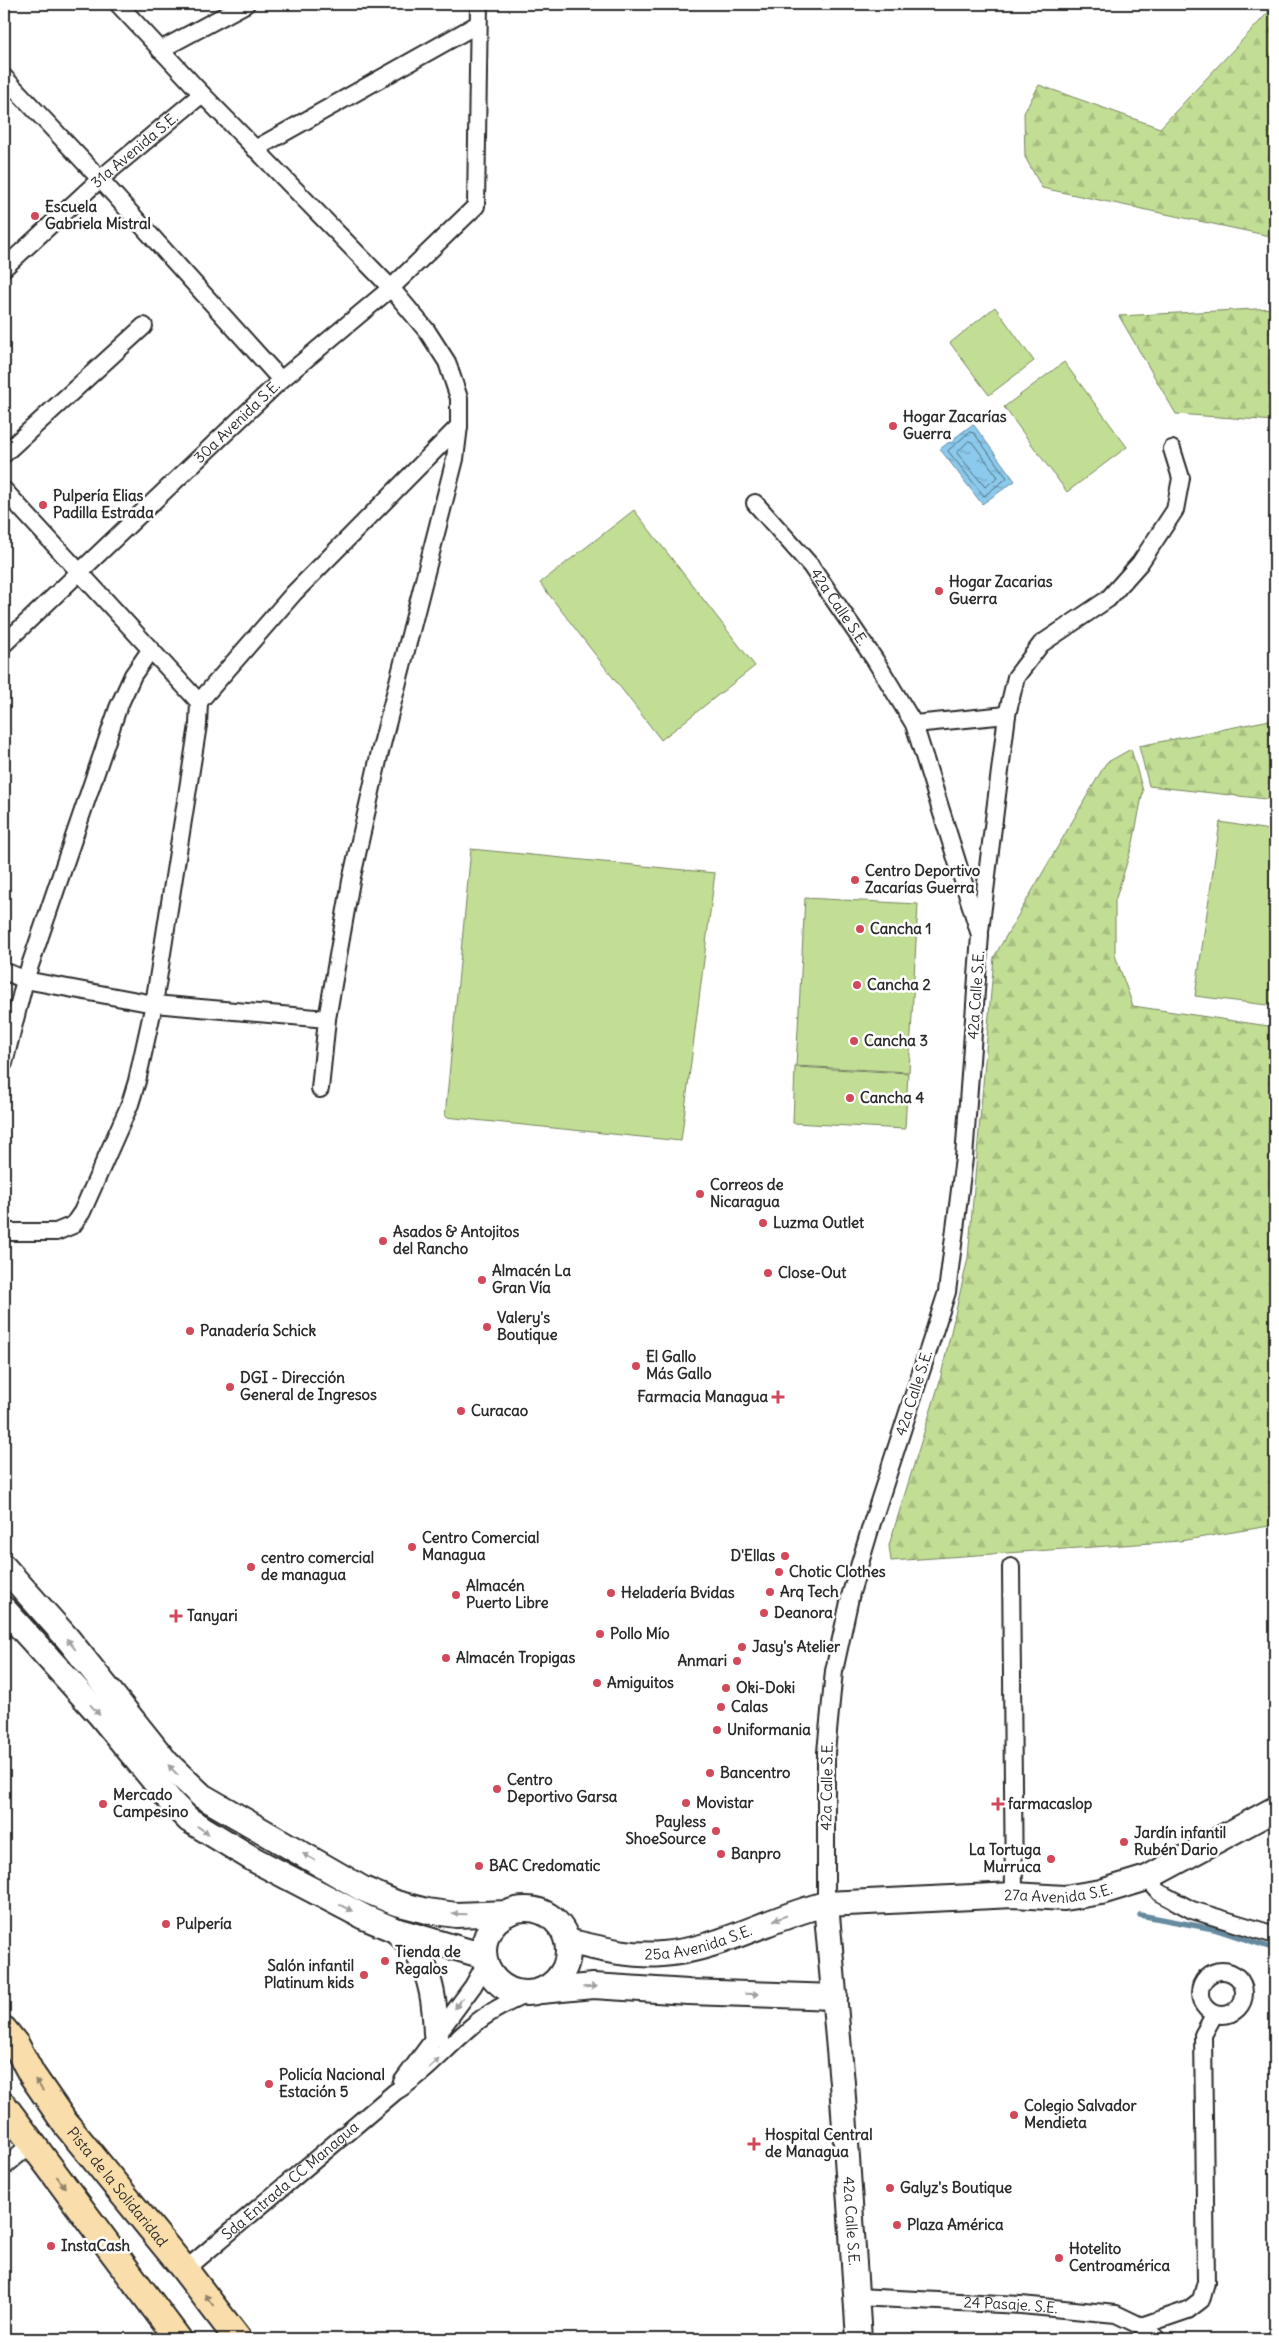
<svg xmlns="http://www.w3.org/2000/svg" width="1279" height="2343" font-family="Delius,sans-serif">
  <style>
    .green { fill: #c2dd94; stroke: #768460 }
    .forest { fill: url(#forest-firs); stroke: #768460 }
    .water { fill: url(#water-ripples); stroke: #658a9f }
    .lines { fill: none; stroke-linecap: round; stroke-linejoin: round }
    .shore { stroke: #516b78; stroke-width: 1 }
    .stream { stroke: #658a9f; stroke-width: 5.5 }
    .street-casing { stroke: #2b2b2b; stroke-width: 20 }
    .secondary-casing { stroke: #2b2b2b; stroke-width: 28 }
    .primary-casing { stroke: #2b2b2b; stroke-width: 30 }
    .street { stroke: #fff; stroke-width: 16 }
    .secondary { stroke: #fff; stroke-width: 24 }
    .primary { stroke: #f9deab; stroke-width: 26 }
    .oneway { fill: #a0a0a0 }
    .oneway2 { fill: #92846b }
    .poi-dot { fill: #d1495b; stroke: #fff; stroke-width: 2 }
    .labels { text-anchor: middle; stroke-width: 5; stroke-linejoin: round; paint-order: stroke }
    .street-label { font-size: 15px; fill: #2b2b2b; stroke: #fff }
    .poi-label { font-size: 15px; font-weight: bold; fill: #2b2b2b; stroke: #fff; text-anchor: start }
  </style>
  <defs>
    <pattern id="forest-firs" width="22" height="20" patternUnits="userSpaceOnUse" patternTransform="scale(1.25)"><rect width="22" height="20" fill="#c2dd94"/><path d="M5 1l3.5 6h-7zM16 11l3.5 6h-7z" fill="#a7be80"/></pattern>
    <pattern id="water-ripples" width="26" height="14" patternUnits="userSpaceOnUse" patternTransform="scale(1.25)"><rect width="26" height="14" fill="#8bcaec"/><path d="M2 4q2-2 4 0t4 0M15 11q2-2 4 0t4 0" fill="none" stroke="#72a4bf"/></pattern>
  </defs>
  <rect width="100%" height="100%" fill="#fff"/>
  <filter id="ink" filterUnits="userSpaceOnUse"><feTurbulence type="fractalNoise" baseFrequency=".02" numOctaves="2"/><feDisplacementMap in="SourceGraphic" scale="10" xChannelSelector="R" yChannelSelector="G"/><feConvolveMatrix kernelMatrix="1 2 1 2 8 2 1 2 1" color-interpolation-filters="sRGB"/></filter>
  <g filter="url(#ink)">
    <path class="green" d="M 995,307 L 1034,361 L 989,395 L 950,343 Z
      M 1064,362 L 1127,447 L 1067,492 L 1004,407 Z
      M 634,510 L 755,666 L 661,740 L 540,583 Z
      M 1220,822 L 1275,831 L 1275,1006 L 1195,996 Z
      M 471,849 L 715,873 L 681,1141 L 445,1117 Z
      M 805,898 L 918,904 L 909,1072 L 796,1066 Z
      M 795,1067 L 908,1073 L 905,1129 L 793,1123 Z"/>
    <path class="forest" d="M 1275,5 L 1275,237 L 1042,188 L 1025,157 L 1024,113 L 1039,85 L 1160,128 Z
      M 1275,308 L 1275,421 L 1176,414 L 1119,316 Z
      M 1275,719 L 1275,800 L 1149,786 L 1139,746 Z
      M 1131,749 L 1143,791 L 1133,843 L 1115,901 L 1115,955 L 1133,1006 L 1275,1027 L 1275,1525 L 1180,1541 L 891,1561 L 889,1545 L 939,1384 L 968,1258 L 994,957 L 1106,763 Z"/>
    <path class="water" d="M 973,424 L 1015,481 L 982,504 L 940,449 Z"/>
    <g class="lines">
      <path class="shore" d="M 970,432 L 974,433 L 1007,478 L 984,496 L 948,451 Z
        M 969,441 L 972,442 L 998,477 L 985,487 L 957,453 Z"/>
      <path class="stream" d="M 1140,1915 L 1214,1929 L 1275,1949"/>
      <defs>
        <g id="street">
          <path d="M 118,4 L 202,94 L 391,288 L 427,331 L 447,362 L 459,398 L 459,426 L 455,459 L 379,756 L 351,881 L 327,1019"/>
          <path d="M 160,50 L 246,4"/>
          <path d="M 4,77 L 100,179 L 281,380"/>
          <path d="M 255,149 L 478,24"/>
          <path id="s1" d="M 4,268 L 100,179 L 202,94"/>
          <path d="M 4,454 L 144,326"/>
          <path d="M 4,490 L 199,702 L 198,725 L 154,1004 L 137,1081 L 130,1104 L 82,1212 L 73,1225 L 56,1232 L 4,1232"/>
          <path id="s2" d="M 755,503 L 811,566 L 875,660 L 914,724 L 980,935 L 964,1158 L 947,1292 L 872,1523 L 851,1593 L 834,1671 L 826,1752 L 826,1904"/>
          <path id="s3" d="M 4,644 L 281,380 L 391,288 L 476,206 L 479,4"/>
          <path d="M 199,702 L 294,593 L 459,426"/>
          <path d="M 914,724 L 1007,715"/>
          <path d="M 980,931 L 1007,715 L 1016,677 L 1041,644 L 1108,599 L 1140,563 L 1175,510 L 1181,478 L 1172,449"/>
          <path d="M 4,971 L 25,980 L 154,1004 L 327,1019 L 320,1089"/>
          <path d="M 4,1063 L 25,980 L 118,708 L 133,675 L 151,649"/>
          <path d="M 1011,1567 L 1014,1895"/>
          <path d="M 1147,1878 L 1160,1893 L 1192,1910 L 1275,1935"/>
          <circle cx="1222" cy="1993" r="22"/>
          <path d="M 402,2082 L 473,1986 L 486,1963"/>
          <path d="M 4,2167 L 32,2143"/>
          <path id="s4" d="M 185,2270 L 395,2092 C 425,2074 445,2049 471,2027 C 488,2012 507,2003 527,1994"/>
          <path id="s5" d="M 856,2297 L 1021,2305 L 1116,2314 L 1141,2326 L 1158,2339"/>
          <path d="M 1141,2326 L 1188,2310 L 1201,2300 L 1206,2282 L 1203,2035 L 1214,2015"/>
        </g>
        <g id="secondary">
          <path d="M 4,1567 L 68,1639 L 167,1763 L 202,1796 L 363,1889 L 396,1903 L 427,1911 L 456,1915 L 508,1913"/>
          <path d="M 4,1609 L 100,1715 L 173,1804 L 189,1820 L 253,1859 L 364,1917 L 395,1930 L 484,1956"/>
          <path id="s6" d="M 826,1904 L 842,2083 L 859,2339"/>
          <circle cx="526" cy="1951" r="42"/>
          <path d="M 395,1930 C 402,1937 411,1945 417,1953 C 432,1977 435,2006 436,2034"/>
          <path id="s7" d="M 567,1941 C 598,1948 630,1957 662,1954 C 719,1950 771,1917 826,1904 L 1014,1895 L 1064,1898 L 1101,1892 L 1147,1878 L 1275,1809"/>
          <path d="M 541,1991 L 593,1986 L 688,1992 L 835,1997"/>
        </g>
        <g id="primary">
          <path id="s8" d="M 4,2030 L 16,2045 L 32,2075 L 65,2123 L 185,2270 L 238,2339"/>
          <path d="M 4,2106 L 178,2339"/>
        </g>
      </defs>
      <use href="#street" class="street-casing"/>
      <use href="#secondary" class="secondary-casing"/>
      <use href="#primary" class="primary-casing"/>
      <use href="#street" class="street"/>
      <use href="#secondary" class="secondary"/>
      <use href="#primary" class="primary"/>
    </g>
    <defs><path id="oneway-solid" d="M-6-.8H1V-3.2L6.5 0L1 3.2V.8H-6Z" transform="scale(1.25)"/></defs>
    <g class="oneway">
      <use href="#oneway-solid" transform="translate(71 1644) rotate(-129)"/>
      <use href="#oneway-solid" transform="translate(95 1710) rotate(48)"/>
      <use href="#oneway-solid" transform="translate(173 1770) rotate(-133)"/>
      <use href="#oneway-solid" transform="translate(203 1830) rotate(34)"/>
      <use href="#oneway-solid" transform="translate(309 1857) rotate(-150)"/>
      <use href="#oneway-solid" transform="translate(346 1908) rotate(26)"/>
      <use href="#oneway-solid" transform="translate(459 1914) rotate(-179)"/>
      <use href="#oneway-solid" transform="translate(780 1918) rotate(159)"/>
      <use href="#oneway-solid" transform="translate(590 1987) rotate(-2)"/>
      <use href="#oneway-solid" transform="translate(752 1994) rotate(2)"/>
      <use href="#oneway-solid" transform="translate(459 2003) rotate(127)"/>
      <use href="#oneway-solid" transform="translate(434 2063) rotate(-43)"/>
    </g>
    <g class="oneway2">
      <use href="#oneway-solid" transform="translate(39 2085) rotate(-124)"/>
      <use href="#oneway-solid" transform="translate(61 2182) rotate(53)"/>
      <use href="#oneway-solid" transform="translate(209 2300) rotate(-127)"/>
    </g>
  </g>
  <g class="poi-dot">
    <circle cx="35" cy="216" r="5"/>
    <circle cx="893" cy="426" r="5"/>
    <circle cx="43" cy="505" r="5"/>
    <circle cx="939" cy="591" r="5"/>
    <circle cx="855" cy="880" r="5"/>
    <circle cx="860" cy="929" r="5"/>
    <circle cx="857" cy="985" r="5"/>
    <circle cx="854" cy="1041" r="5"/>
    <circle cx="850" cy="1098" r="5"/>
    <circle cx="700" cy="1194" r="5"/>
    <circle cx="763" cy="1223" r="5"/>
    <circle cx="383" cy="1241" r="5"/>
    <circle cx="768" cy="1273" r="5"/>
    <circle cx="482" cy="1280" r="5"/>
    <circle cx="487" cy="1327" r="5"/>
    <circle cx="190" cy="1331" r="5"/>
    <circle cx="636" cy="1366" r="5"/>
    <circle cx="230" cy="1387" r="5"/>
    <path d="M775.5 1389.5h5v5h5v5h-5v5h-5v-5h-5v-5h5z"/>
    <circle cx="461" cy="1411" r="5"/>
    <circle cx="412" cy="1547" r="5"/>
    <circle cx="785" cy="1556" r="5"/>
    <circle cx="251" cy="1567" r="5"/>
    <circle cx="779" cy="1572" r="5"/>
    <circle cx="770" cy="1592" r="5"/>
    <circle cx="611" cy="1593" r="5"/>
    <circle cx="456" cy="1595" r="5"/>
    <circle cx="764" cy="1613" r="5"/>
    <path d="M173.5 1608.5h5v5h5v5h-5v5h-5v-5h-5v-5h5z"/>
    <circle cx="600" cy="1634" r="5"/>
    <circle cx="742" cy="1647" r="5"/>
    <circle cx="446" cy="1658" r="5"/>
    <circle cx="737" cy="1661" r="5"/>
    <circle cx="597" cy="1683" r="5"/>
    <circle cx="726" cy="1688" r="5"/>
    <circle cx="721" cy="1707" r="5"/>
    <circle cx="717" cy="1730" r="5"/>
    <circle cx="710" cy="1773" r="5"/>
    <circle cx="497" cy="1789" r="5"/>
    <circle cx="686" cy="1803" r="5"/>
    <circle cx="103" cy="1804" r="5"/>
    <path d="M995.5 1796.5h5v5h5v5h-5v5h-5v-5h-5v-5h5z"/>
    <circle cx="716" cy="1831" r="5"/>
    <circle cx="1124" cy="1842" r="5"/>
    <circle cx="721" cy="1854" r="5"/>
    <circle cx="1051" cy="1859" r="5"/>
    <circle cx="479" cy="1866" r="5"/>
    <circle cx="166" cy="1924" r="5"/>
    <circle cx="385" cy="1961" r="5"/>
    <circle cx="364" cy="1975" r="5"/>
    <circle cx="269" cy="2084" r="5"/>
    <circle cx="1014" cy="2115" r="5"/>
    <path d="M751.5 2136.5h5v5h5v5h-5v5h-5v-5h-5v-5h5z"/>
    <circle cx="890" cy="2188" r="5"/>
    <circle cx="897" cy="2225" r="5"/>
    <circle cx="51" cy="2246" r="5"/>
    <circle cx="1059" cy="2258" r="5"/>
  </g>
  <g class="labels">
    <g class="street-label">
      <text dy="5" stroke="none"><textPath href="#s1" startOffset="176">31a Avenida S.E.</textPath></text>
      <text dy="5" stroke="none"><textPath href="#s3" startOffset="322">30a Avenida S.E.</textPath></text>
      <text dy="5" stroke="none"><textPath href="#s2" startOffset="134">42a Calle S.E.</textPath></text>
      <text transform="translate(976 995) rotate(-86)" y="5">42a Calle S.E.</text>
      <text transform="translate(914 1393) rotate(-72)" y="5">42a Calle S.E.</text>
      <text transform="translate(827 1786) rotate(-89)" y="5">42a Calle S.E.</text>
      <text dy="5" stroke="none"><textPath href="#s7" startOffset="501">27a Avenida S.E.</textPath></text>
      <text dy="5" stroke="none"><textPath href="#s7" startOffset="134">25a Avenida S.E.</textPath></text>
      <text dy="5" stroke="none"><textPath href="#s4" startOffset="138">Sda Entrada CC Managua</textPath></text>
      <text dy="5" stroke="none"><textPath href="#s8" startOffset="194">Pista de la Solidaridad</textPath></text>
      <text dy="5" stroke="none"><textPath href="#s6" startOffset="318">42a Calle S.E.</textPath></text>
      <text dy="5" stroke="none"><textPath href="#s5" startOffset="155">24 Pasaje. S.E.</textPath></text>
    </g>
    <g class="poi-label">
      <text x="45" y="212">Escuela<tspan x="45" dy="17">Gabriela Mistral</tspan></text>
      <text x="903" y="422">Hogar Zacarías<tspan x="903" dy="17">Guerra</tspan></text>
      <text x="53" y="501">Pulpería Elias<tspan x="53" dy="17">Padilla Estrada</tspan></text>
      <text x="949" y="587">Hogar Zacarias<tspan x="949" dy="17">Guerra</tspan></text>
      <text x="865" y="876">Centro Deportivo<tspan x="865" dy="17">Zacarías Guerra</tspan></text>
      <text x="870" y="934">Cancha 1</text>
      <text x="867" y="990">Cancha 2</text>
      <text x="864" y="1046">Cancha 3</text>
      <text x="860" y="1103">Cancha 4</text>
      <text x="710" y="1190">Correos de<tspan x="710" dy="17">Nicaragua</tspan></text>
      <text x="773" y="1228">Luzma Outlet</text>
      <text x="393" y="1237">Asados &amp; Antojitos<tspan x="393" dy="17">del Rancho</tspan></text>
      <text x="492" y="1276">Almacén La<tspan x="492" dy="17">Gran Vía</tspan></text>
      <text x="778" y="1278">Close-Out</text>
      <text x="497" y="1323">Valery's<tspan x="497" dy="17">Boutique</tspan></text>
      <text x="200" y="1336">Panadería Schick</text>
      <text x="646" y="1362">El Gallo<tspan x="646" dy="17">Más Gallo</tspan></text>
      <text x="240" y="1383">DGI - Dirección<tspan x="240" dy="17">General de Ingresos</tspan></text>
      <text x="768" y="1402" text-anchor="end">Farmacia Managua</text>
      <text x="471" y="1416">Curacao</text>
      <text x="422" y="1543">Centro Comercial<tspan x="422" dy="17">Managua</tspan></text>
      <text x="775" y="1561" text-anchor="end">D'Ellas</text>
      <text x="261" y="1563">centro comercial<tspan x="261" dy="17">de managua</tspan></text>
      <text x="789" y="1577">Chotic Clothes</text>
      <text x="466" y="1591">Almacén<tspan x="466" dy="17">Puerto Libre</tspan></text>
      <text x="780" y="1597">Arq Tech</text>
      <text x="621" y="1598">Heladería Bvidas</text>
      <text x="774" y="1618">Deanora</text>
      <text x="187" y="1621">Tanyari</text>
      <text x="610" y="1639">Pollo Mío</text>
      <text x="752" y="1652">Jasy's Atelier</text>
      <text x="456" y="1663">Almacén Tropigas</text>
      <text x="727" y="1666" text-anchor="end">Anmari</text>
      <text x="607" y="1688">Amiguitos</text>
      <text x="736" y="1693">Oki-Doki</text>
      <text x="731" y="1712">Calas</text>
      <text x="727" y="1735">Uniformania</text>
      <text x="720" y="1778">Bancentro</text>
      <text x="507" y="1785">Centro<tspan x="507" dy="17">Deportivo Garsa</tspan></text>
      <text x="113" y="1800">Mercado<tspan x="113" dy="17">Campesino</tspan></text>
      <text x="696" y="1808">Movistar</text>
      <text x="1008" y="1809">farmacaslop</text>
      <text x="706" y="1827" text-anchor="end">Payless<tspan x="706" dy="17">ShoeSource</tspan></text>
      <text x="1134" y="1838">Jardín infantil<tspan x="1134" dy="17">Rubén Dario</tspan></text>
      <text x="1041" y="1855" text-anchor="end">La Tortuga<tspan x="1041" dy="17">Murruca</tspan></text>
      <text x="731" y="1859">Banpro</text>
      <text x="489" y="1871">BAC Credomatic</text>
      <text x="176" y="1929">Pulpería</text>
      <text x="395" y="1957">Tienda de<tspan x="395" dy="17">Regalos</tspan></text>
      <text x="354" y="1971" text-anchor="end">Salón infantil<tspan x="354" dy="17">Platinum kids</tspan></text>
      <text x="279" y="2080">Policía Nacional<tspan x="279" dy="17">Estación 5</tspan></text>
      <text x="1024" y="2111">Colegio Salvador<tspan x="1024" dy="17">Mendieta</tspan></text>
      <text x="765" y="2140">Hospital Central<tspan x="765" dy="17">de Managua</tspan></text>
      <text x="900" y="2193">Galyz's Boutique</text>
      <text x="907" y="2230">Plaza América</text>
      <text x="61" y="2251">InstaCash</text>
      <text x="1069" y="2254">Hotelito<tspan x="1069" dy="17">Centroamérica</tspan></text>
    </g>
  </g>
  <rect width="1279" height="2343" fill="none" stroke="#fff" stroke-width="20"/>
  <rect x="10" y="10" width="1259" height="2323" fill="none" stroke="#2b2b2b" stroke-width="2" filter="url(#ink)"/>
</svg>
